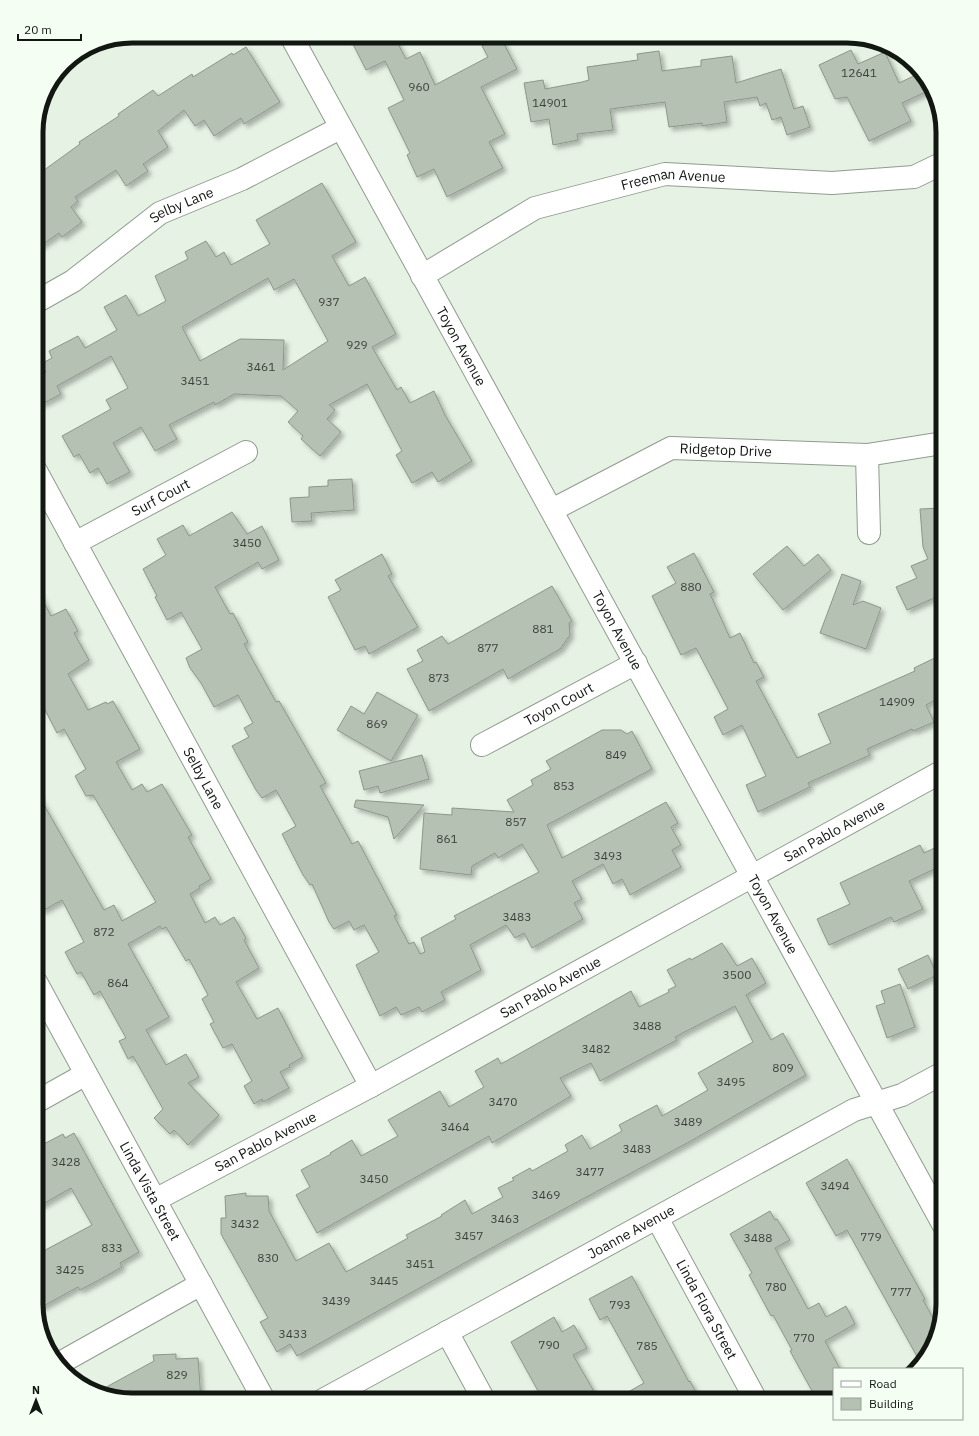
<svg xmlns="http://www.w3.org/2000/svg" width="979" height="1436" font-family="'IBM Plex Sans',sans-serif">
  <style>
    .building { fill: #b5c1b3; stroke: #8c978a; fill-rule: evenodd; filter: url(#shadow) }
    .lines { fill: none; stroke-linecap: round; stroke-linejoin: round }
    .minor-casing { stroke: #909c8f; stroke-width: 24 }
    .minor { stroke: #fff; stroke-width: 22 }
    .labels { text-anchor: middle; stroke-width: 3; stroke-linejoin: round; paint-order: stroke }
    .number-label { font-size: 12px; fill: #3b423a }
    .street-label { font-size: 14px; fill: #121712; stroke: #f5fef3 }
    .rim { fill: none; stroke: #121712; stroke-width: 5 }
  </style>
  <defs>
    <filter id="shadow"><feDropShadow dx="3.5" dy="3.5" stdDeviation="2" flood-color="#0004"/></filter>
  </defs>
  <rect width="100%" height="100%" fill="#e6f2e4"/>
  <path class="building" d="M 349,36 L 394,36 L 406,59 L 420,52 L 435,85 L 488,57 L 482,46 L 500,36 L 517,69 L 481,87 L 505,134 L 489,142 L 503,168 L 447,197 L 434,169 L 417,177 L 407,155 L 410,153 L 388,108 L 404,100 L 385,61 L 366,70 Z
    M 246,47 L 280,102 L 244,124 L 241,118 L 214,136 L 204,120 L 195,126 L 184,110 L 158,131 L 168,147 L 143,164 L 148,171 L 126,186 L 116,170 L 75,197 L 78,201 L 71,207 L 82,222 L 62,237 L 59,233 L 36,249 L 36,176 L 80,144 L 79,142 L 119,116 L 118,114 L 153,90 L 158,96 L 192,74 L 193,77 L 232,53 L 233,55 Z
    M 851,50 L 858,64 L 885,52 L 899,83 L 920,73 L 930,84 L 932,89 L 902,103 L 911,121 L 869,141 L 847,97 L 835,99 L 819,65 Z
    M 659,51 L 662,71 L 701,66 L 701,60 L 732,56 L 736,83 L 781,69 L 794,109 L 803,106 L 810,127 L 787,135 L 781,117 L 772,120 L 766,103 L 760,106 L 757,97 L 724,102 L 727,122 L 702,126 L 702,123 L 669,127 L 665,102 L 610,109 L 613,130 L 577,134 L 578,140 L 553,145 L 549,119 L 531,122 L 524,83 L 543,80 L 545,89 L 582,82 L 589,80 L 587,67 L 638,60 L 637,54 Z
    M 322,183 L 356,242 L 332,256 L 349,286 L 365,277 L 396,334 L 372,347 L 397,390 L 401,387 L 410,403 L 434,391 L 445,415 L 472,461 L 438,482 L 432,472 L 412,483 L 396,455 L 402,451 L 367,384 L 329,405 L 335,410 L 327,419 L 341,432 L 320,456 L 301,439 L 303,436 L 288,422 L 298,411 L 281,396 L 234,394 L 215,405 L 214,402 L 169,425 L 177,439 L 155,451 L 141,427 L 113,443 L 130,472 L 107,484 L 98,468 L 90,473 L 79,454 L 74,457 L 62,436 L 111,409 L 106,400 L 128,388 L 111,356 L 57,386 L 61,394 L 42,404 L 36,394 L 36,378 L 46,372 L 41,364 L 52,358 L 49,351 L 78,336 L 85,348 L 117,330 L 104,307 L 126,295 L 138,316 L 166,301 L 155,276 L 188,259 L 185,252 L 206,241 L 216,257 L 224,252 L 231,265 L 270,244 L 256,220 ZM 268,278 L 274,290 L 294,279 L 328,341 L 283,370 L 284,340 L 240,339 L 200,361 L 182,327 Z
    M 352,479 L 354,510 L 311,513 L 312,521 L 292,522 L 290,498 L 309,497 L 309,487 L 328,486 L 328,480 Z
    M 943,508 L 943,594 L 907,610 L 896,587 L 917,578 L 911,566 L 928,559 L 923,547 L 920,509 Z
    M 232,512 L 247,534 L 262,526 L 279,560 L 262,569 L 258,562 L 215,587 L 230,614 L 233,613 L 248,642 L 244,644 L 276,702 L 279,701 L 326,783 L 320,786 L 352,844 L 358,841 L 397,915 L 394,916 L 409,944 L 414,942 L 420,954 L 425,952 L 421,938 L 456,919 L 454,916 L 539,872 L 522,844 L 498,858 L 495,853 L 472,866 L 471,875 L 420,869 L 424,813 L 452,815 L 452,808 L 514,812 L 507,800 L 533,785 L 531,780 L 551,769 L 546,761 L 602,730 L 621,730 L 627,734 L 632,731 L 652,769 L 547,825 L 562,858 L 666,802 L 678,823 L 671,827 L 681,845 L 672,850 L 681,867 L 630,895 L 622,879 L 613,884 L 603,864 L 572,881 L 582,899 L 574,903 L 583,919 L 532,948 L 524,933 L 515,938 L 506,925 L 470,945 L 481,970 L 441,992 L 445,1000 L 422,1012 L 419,1007 L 401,1015 L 396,1007 L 380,1016 L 356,965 L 379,952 L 364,925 L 354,930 L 349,921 L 334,929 L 329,922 L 312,884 L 310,885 L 303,875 L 282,834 L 296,826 L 276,790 L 262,798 L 256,790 L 232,746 L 249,737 L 244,728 L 253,723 L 238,695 L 214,707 L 201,683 L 190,668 L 186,658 L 202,649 L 181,612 L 167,620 L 155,597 L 157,596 L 143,569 L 166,555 L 157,539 L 183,525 L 189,536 Z
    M 787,546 L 804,566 L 818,554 L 831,570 L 783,610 L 753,574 Z
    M 694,553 L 714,592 L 710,594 L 730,638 L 740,633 L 754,663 L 756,662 L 764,677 L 756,681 L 797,758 L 831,743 L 818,714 L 915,671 L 914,668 L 943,654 L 943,696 L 926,705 L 934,722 L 913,731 L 912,729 L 867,749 L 870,755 L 808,783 L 810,787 L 758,812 L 746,785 L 766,776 L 742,725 L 723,735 L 714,717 L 728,709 L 696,648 L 681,655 L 652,596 L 676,583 L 667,567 Z
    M 382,554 L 392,574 L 388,576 L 418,627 L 369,654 L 365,646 L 355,650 L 328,597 L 341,590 L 335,580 Z
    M 842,574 L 861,581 L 853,605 L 863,601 L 881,608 L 866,649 L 820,633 Z
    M 552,586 L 572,621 L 569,623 L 570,635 L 560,649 L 508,679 L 503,669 L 429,711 L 407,669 L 423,661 L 417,650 L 442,636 L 448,644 Z
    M 36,587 L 51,616 L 66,609 L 78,631 L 74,633 L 89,660 L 68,674 L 88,710 L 106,702 L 107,704 L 113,701 L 140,749 L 116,762 L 132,790 L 142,784 L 147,792 L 162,784 L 192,835 L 188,837 L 211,879 L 199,886 L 200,888 L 190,894 L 205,923 L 215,917 L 220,925 L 234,917 L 246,938 L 244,940 L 259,968 L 236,982 L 257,1019 L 278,1008 L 303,1057 L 289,1065 L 290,1067 L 280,1072 L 289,1088 L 263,1102 L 262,1099 L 254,1104 L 244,1086 L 252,1081 L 232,1044 L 223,1048 L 210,1024 L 214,1022 L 202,999 L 208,995 L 189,959 L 186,961 L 166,927 L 162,929 L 160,926 L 128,944 L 169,1017 L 146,1030 L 166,1065 L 186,1054 L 199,1077 L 188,1083 L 219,1115 L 188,1145 L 174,1130 L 170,1134 L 154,1118 L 163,1109 L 133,1056 L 128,1059 L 119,1041 L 126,1038 L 110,1009 L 100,991 L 94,995 L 81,972 L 77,974 L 65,952 L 84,942 L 62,900 L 42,911 L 36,900 L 36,791 L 104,910 L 114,905 L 122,921 L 156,902 L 93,795 L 86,796 L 75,776 L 86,769 L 64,729 L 57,733 L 43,706 L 36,710 Z
    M 377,692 L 418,715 L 391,761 L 337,730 L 351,706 L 364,714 Z
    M 422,755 L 429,779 L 380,793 L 378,786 L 364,790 L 359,771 Z
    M 356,800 L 424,805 L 394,839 L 388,817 L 354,807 Z
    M 943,844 L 943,865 L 909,881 L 923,909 L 894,922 L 891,917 L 829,945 L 817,919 L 850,904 L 840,883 L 920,845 L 924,853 Z
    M 722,943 L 737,966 L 752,958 L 766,983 L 746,995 L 771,1040 L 783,1033 L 806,1075 L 689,1142 L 497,1245 L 297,1356 L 290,1344 L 277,1352 L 260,1322 L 268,1318 L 221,1234 L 221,1218 L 226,1218 L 225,1196 L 246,1193 L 246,1196 L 268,1196 L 269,1211 L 296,1261 L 329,1243 L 346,1272 L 408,1238 L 406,1235 L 442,1216 L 441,1215 L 465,1200 L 472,1214 L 503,1197 L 498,1188 L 514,1180 L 512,1178 L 530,1168 L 532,1171 L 568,1151 L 565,1145 L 582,1135 L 590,1149 L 622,1131 L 619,1125 L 657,1105 L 662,1116 L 708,1090 L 698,1073 L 753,1042 L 735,1006 L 675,1037 L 677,1040 L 600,1081 L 591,1063 L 560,1078 L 571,1096 L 492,1143 L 489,1136 L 317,1233 L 296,1195 L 310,1187 L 301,1170 L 331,1154 L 330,1153 L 352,1140 L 361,1156 L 398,1136 L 388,1120 L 440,1091 L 449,1107 L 484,1087 L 475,1071 L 498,1058 L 501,1064 L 631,991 L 639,1007 L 669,992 L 668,990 L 676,986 L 667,970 L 690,958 L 691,960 Z
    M 928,955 L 937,975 L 908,989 L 898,969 Z
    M 900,984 L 915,1027 L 887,1038 L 876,1006 L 885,1003 L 881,991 Z
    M 74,1133 L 139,1252 L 120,1263 L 122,1267 L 99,1280 L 80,1290 L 78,1287 L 38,1309 L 36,1255 L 92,1225 L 71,1188 L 36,1208 L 36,1148 L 63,1134 L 65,1138 Z
    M 847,1159 L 925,1299 L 923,1300 L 937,1325 L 930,1352 L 920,1362 L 847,1230 L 836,1236 L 806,1183 Z
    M 770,1211 L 775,1220 L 777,1219 L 790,1240 L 775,1248 L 808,1309 L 819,1303 L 826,1317 L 846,1306 L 855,1324 L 825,1341 L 840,1369 L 834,1369 L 834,1400 L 817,1400 L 790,1351 L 792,1350 L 773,1315 L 771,1316 L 749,1275 L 752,1273 L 730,1234 Z
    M 632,1276 L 689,1382 L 690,1381 L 700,1400 L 614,1400 L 644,1383 L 607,1316 L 600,1320 L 589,1299 Z
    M 554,1317 L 562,1332 L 574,1325 L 587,1348 L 573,1355 L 599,1400 L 543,1400 L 511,1342 Z
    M 176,1354 L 176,1359 L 198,1358 L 201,1400 L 126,1400 L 99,1391 L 154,1361 L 153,1355 Z"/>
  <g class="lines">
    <defs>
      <g id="minor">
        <path id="s1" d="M 291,36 L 943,1224"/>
        <path id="s2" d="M 422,276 L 535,208 L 665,174 L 832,183 L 914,177 L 943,163"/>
        <path id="s3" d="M 36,302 L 73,281 L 160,213 L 242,179 L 340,128"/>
        <path d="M 867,455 L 869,533"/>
        <path id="s4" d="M 36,471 L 371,1086"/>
        <path id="s5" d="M 552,510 L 671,448 L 867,455 L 943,443"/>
        <path id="s6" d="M 75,543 L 246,452"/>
        <path id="s7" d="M 482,745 L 636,663"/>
        <path id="s8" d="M 36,982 L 264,1400"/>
        <path d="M 36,1102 L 86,1074"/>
        <path id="s9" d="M 155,1200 L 371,1086 L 943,771"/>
        <path id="s10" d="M 657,1218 L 756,1400"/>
        <path d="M 447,1332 L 484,1400"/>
        <path d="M 60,1363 L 201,1284"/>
        <path id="s11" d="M 323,1400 L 854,1110 L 902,1095 L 943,1073"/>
      </g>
    </defs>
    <use href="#minor" class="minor-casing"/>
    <use href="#minor" class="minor"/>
  </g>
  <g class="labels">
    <g class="number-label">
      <text x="859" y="77">12641</text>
      <text x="419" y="91">960</text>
      <text x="550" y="107">14901</text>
      <text x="329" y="306">937</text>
      <text x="357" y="349">929</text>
      <text x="261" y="371">3461</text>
      <text x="195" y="385">3451</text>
      <text x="247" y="547">3450</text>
      <text x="691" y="591">880</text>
      <text x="543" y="633">881</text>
      <text x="488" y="652">877</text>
      <text x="439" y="682">873</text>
      <text x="897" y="706">14909</text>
      <text x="377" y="728">869</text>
      <text x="616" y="759">849</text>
      <text x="564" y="790">853</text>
      <text x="516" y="826">857</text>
      <text x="447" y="843">861</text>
      <text x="608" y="860">3493</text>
      <text x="517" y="921">3483</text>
      <text x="104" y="936">872</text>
      <text x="737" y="979">3500</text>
      <text x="118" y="987">864</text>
      <text x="647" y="1030">3488</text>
      <text x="596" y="1053">3482</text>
      <text x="783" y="1072">809</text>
      <text x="731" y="1086">3495</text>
      <text x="503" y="1106">3470</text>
      <text x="688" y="1126">3489</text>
      <text x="455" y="1131">3464</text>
      <text x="637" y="1153">3483</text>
      <text x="66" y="1166">3428</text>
      <text x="590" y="1176">3477</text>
      <text x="374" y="1183">3450</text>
      <text x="835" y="1190">3494</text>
      <text x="546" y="1199">3469</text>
      <text x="505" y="1223">3463</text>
      <text x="245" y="1228">3432</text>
      <text x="469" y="1240">3457</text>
      <text x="871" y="1241">779</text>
      <text x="758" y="1242">3488</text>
      <text x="112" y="1252">833</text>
      <text x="268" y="1262">830</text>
      <text x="420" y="1268">3451</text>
      <text x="70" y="1274">3425</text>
      <text x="384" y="1285">3445</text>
      <text x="776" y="1291">780</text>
      <text x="901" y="1296">777</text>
      <text x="336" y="1305">3439</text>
      <text x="620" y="1309">793</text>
      <text x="293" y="1338">3433</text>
      <text x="804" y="1342">770</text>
      <text x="549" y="1349">790</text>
      <text x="647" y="1350">785</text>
      <text x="177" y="1379">829</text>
    </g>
    <g class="street-label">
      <text dy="5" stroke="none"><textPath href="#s2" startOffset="274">Freeman Avenue</textPath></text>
      <text dy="5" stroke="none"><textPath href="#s3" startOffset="176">Selby Lane</textPath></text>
      <text dy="5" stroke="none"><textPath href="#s1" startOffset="354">Toyon Avenue</textPath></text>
      <text dy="5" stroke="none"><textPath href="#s5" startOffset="189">Ridgetop Drive</textPath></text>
      <text dy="5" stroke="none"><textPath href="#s6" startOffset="97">Surf Court</textPath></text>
      <text dy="5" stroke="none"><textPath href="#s1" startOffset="678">Toyon Avenue</textPath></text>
      <text dy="5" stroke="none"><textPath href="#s7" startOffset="87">Toyon Court</textPath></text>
      <text dy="5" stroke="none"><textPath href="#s4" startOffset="350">Selby Lane</textPath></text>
      <text dy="5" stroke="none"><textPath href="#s9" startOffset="773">San Pablo Avenue</textPath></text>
      <text dy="5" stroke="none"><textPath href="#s1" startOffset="1002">Toyon Avenue</textPath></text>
      <text dy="5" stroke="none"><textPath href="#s9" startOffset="449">San Pablo Avenue</textPath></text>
      <text dy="5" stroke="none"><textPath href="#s9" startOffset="125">San Pablo Avenue</textPath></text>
      <text dy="5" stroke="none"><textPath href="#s8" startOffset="238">Linda Vista Street</textPath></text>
      <text dy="5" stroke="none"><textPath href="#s11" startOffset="351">Joanne Avenue</textPath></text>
      <text dy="5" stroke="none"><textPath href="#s10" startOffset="104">Linda Flora Street</textPath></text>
    </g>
  </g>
  <path d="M0 0H979V1436H0ZM132 43H847A89 89 0 0 1 936 132V1304A89 89 0 0 1 847 1393H132A89 89 0 0 1 43 1304V132A89 89 0 0 1 132 43Z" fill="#f5fef3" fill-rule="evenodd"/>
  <path class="rim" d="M132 43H847A89 89 0 0 1 936 132V1304A89 89 0 0 1 847 1393H132A89 89 0 0 1 43 1304V132A89 89 0 0 1 132 43Z"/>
  <rect x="833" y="1368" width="130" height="52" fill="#f5fef3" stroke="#9aa299"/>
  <rect x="841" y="1381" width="20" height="6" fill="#ffffff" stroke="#9aa299"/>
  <text x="869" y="1388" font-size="12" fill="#121712">Road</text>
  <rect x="841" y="1398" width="20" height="12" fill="#b5c1b3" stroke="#9aa299"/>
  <text x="869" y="1408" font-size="12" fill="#121712">Building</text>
  <g transform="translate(36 1400)" stroke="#f5fef3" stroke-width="3" paint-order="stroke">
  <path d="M0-3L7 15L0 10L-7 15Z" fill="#121712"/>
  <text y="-6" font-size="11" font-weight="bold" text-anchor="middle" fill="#121712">N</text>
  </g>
  <path d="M18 34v6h63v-6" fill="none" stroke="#121712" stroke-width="2"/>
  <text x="24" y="34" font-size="12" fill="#121712" stroke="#f5fef3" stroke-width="3" paint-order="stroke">20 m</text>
</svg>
